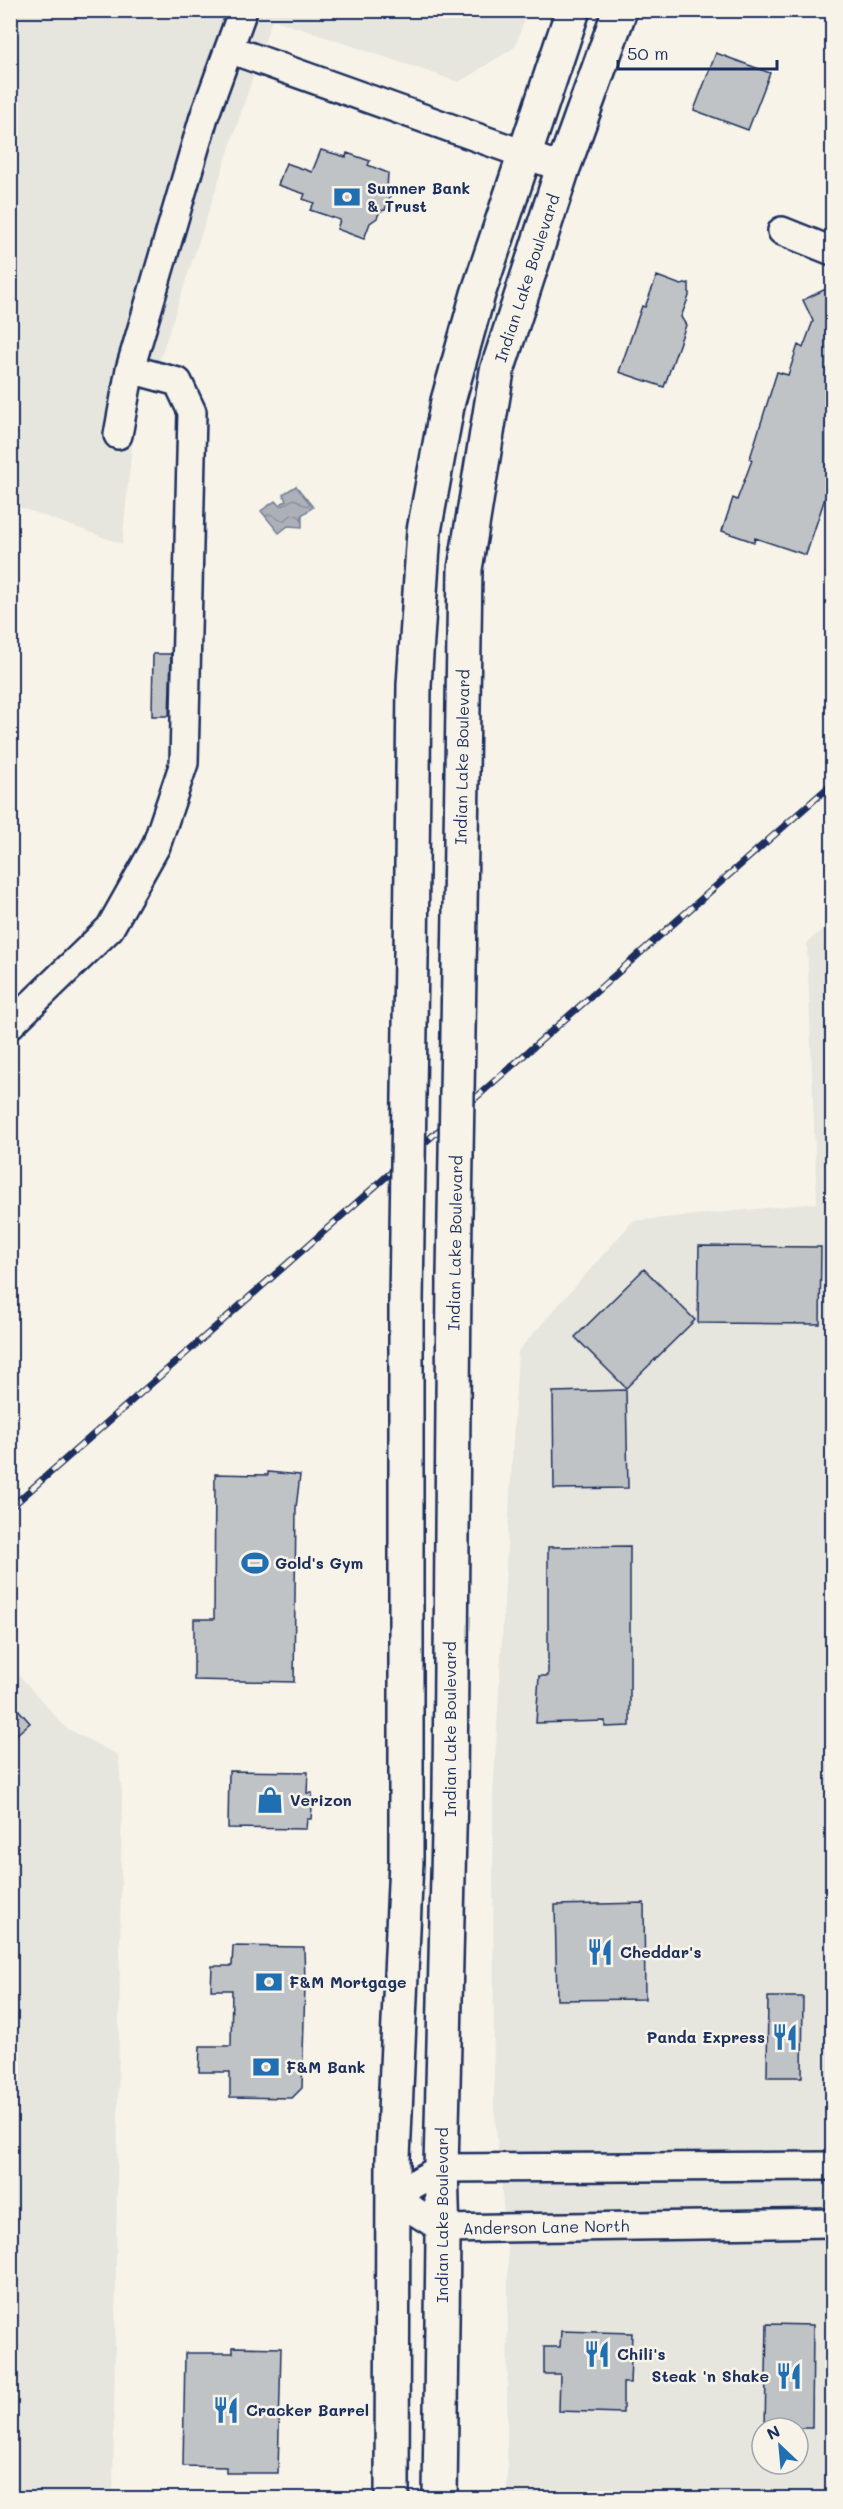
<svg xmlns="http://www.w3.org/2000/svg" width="843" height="2509" font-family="Mali,sans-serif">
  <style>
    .built { fill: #e6e5de; fill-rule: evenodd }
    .water { fill: url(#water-waves); stroke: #727c95; stroke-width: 1.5 }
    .building { fill: #c0c3c5; stroke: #1b2f5e; stroke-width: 1.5 }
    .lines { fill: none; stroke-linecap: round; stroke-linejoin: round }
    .minor-casing { stroke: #1b2f5e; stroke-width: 32 }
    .major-casing { stroke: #1b2f5e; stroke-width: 38 }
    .minor { stroke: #f7f3e8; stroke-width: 27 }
    .major { stroke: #f7f3e8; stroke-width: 33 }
    .rail-casing { stroke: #1b2f5e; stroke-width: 7 }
    .rail { stroke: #f7f3e8; stroke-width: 4.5; stroke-dasharray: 14; stroke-linecap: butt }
    .major-bridge-casing { stroke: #1b2f5e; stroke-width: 38; stroke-linecap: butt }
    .major-bridge { stroke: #f7f3e8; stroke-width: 33 }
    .labels { text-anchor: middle; stroke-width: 5; stroke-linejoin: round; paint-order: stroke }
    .poi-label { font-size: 16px; font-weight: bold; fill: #1b2f5e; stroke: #f7f3e8; text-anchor: start }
    .street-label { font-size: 16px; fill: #1b2f5e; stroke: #f7f3e8 }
  </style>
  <defs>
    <pattern id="water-waves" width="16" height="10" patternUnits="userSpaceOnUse" patternTransform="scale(1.5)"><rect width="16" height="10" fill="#acb0b9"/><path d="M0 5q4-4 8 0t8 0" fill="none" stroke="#8b909a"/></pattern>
  </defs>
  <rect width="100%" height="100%" fill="#f7f3e8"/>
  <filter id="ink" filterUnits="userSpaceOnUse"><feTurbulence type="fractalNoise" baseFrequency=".0167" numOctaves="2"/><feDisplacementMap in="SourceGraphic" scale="12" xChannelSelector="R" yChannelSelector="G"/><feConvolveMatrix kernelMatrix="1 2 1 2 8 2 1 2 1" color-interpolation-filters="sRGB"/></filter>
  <g filter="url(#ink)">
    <path class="built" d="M 11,11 L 527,11 L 515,47 L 459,82 L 272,19 L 160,359 L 136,406 L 122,544 L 11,504 Z
      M 832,921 L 832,2498 L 507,2498 L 508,2257 L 494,2106 L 493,1799 L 518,1351 L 633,1221 L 817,1203 L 807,943 ZM 762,2428 L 798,2428 L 798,2464 L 762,2464 Z
      M 17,1673 L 66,1728 L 118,1755 L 122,1794 L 113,2498 L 11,2498 L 10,1679 Z"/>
    <path class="water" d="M 296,486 L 313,507 L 302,515 L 302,527 L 288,526 L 279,533 L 261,511 L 275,501 L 279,505 L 286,501 L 283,494 Z"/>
    <path class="building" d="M 716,53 L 770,73 L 748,130 L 694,110 Z
      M 321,150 L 346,157 L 347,153 L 370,161 L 368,165 L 388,173 L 387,189 L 391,194 L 385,210 L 380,211 L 377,218 L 370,223 L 364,239 L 337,229 L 340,220 L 310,210 L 314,203 L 303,199 L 305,194 L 278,185 L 286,163 L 312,172 Z
      M 657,276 L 681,285 L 689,283 L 689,296 L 681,317 L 686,325 L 664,387 L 619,372 L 642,306 L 645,307 Z
      M 832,286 L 832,477 L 806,555 L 755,538 L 754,542 L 722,531 L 733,498 L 737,500 L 752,460 L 750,458 L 777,372 L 788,375 L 798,345 L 803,348 L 813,321 L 803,300 Z
      M 153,654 L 171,654 L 169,716 L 152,716 Z
      M 699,1246 L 821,1247 L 820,1324 L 698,1323 Z
      M 644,1269 L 695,1320 L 626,1388 L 575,1337 Z
      M 626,1390 L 628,1488 L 554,1489 L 553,1392 Z
      M 268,1472 L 300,1475 L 296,1508 L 294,1682 L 194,1680 L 194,1619 L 214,1619 L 215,1474 L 268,1475 Z
      M 630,1546 L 630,1726 L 605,1727 L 605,1721 L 536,1723 L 539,1676 L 548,1676 L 548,1547 Z
      M 10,1700 L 30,1723 L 10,1740 Z
      M 229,1771 L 308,1772 L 307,1793 L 312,1793 L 312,1807 L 311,1819 L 307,1819 L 306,1829 L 228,1828 Z
      M 644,1903 L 645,1999 L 557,2000 L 555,1905 Z
      M 233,1946 L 304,1947 L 305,1985 L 302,2088 L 292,2098 L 230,2097 L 230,2072 L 199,2072 L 200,2046 L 231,2046 L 232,1990 L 211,1990 L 212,1966 L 232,1966 Z
      M 768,1997 L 803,1997 L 802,2077 L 767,2077 Z
      M 767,2324 L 813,2325 L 812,2428 L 765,2428 Z
      M 561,2331 L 632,2333 L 630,2383 L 623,2383 L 623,2413 L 559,2411 L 560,2374 L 544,2374 L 544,2347 L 560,2347 Z
      M 233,2347 L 281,2348 L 278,2473 L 226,2473 L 226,2467 L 183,2466 L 185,2353 L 233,2353 Z"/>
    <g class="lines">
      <defs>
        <path id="minor" d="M 229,49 L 563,168
          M 782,231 L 832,251
          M 118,435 L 130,369 L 204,117 L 243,10
          M 10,1025 L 110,928 L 156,846 L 184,763 L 192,412 L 178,382 L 130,369
          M 832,2166 L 441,2168 L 392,2197 L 443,2229 L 832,2223"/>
        <path id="major" d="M 460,910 L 465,569 L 497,371 L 563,168 L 620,10
          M 411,957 L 414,685 L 424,531 L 448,401 L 478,294 L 573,10
          M 392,2498 L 393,2158 L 406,1861 L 406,1302
          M 440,2498 L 443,2238 L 441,2168 L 450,1792 L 454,1277"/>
      </defs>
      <use href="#minor" class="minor-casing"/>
      <use href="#major" class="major-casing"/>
      <use href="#minor" class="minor"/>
      <use href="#major" class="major"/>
      <defs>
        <path id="rail" d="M 10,1508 L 832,784"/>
      </defs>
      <use href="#rail" class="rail-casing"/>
      <use href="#rail" class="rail"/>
      <defs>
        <path id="major-bridge" d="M 454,1277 L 460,910
          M 406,1302 L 411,957"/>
      </defs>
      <use href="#major-bridge" class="major-bridge-casing"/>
      <use href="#major-bridge" class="major-bridge"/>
    </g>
  </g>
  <defs>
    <symbol id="bank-bare" viewBox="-9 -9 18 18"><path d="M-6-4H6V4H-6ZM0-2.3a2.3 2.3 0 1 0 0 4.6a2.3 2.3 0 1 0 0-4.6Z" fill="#1f6fb2" stroke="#f7f3e8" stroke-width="2.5" paint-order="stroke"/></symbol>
    <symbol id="stadium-bare" viewBox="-9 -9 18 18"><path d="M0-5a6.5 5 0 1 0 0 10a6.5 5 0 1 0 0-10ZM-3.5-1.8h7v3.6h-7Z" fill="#1f6fb2" stroke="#f7f3e8" stroke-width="2.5" paint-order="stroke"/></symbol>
    <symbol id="shop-bare" viewBox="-9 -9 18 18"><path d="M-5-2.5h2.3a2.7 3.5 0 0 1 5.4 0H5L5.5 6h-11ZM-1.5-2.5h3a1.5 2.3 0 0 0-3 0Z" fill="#1f6fb2" stroke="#f7f3e8" stroke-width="2.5" paint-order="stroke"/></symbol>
    <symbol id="restaurant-bare" viewBox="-9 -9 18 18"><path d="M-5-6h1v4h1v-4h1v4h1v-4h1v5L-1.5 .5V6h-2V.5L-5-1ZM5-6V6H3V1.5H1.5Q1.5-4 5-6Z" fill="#1f6fb2" stroke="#f7f3e8" stroke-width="2.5" paint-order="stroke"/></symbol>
  </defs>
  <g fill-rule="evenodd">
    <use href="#bank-bare" x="328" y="178" width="38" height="38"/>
    <use href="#stadium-bare" x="236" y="1544" width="38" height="38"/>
    <use href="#shop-bare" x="251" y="1781" width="38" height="38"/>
    <use href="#restaurant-bare" x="581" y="1933" width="38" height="38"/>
    <use href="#bank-bare" x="250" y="1963" width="38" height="38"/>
    <use href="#restaurant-bare" x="766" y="2018" width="38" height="38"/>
    <use href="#bank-bare" x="247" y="2048" width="38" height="38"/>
    <use href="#restaurant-bare" x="578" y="2335" width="38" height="38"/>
    <use href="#restaurant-bare" x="770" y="2357" width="38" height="38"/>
    <use href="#restaurant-bare" x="207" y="2391" width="38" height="38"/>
  </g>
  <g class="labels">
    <g class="poi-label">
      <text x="367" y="194">Sumner Bank<tspan x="367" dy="18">&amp; Trust</tspan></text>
      <text x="275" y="1569">Gold's Gym</text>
      <text x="290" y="1806">Verizon</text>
      <text x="620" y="1958">Cheddar's</text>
      <text x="289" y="1988">F&amp;M Mortgage</text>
      <text x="765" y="2043" text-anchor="end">Panda Express</text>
      <text x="286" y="2073">F&amp;M Bank</text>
      <text x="617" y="2360">Chili's</text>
      <text x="769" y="2382" text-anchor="end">Steak 'n Shake</text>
      <text x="246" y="2416">Cracker Barrel</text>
    </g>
    <g class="street-label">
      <text transform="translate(527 278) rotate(-72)" y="6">Indian Lake Boulevard</text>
      <text transform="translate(462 757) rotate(-89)" y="6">Indian Lake Boulevard</text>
      <text transform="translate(455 1243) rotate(-89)" y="6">Indian Lake Boulevard</text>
      <text transform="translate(450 1729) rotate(-90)" y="6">Indian Lake Boulevard</text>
      <text transform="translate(442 2215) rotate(-90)" y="6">Indian Lake Boulevard</text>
      <text transform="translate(546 2227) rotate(-1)" y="6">Anderson Lane North</text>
    </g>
  </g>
  <rect width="843" height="2509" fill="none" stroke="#f7f3e8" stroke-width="36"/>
  <rect x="18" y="18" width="807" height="2473" fill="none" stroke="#1b2f5e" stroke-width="2" filter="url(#ink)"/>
  <g transform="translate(780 2446) rotate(334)"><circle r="28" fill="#f7f3e8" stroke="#9fa5b1" stroke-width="1.5"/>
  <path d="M0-4.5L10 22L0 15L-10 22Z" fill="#1f6fb2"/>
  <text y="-9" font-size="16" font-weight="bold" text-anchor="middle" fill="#1b2f5e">N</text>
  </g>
  <path d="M618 60v9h159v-9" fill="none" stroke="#1b2f5e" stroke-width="3"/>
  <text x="627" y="60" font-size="18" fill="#1b2f5e" stroke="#f7f3e8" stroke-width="4.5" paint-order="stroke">50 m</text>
</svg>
